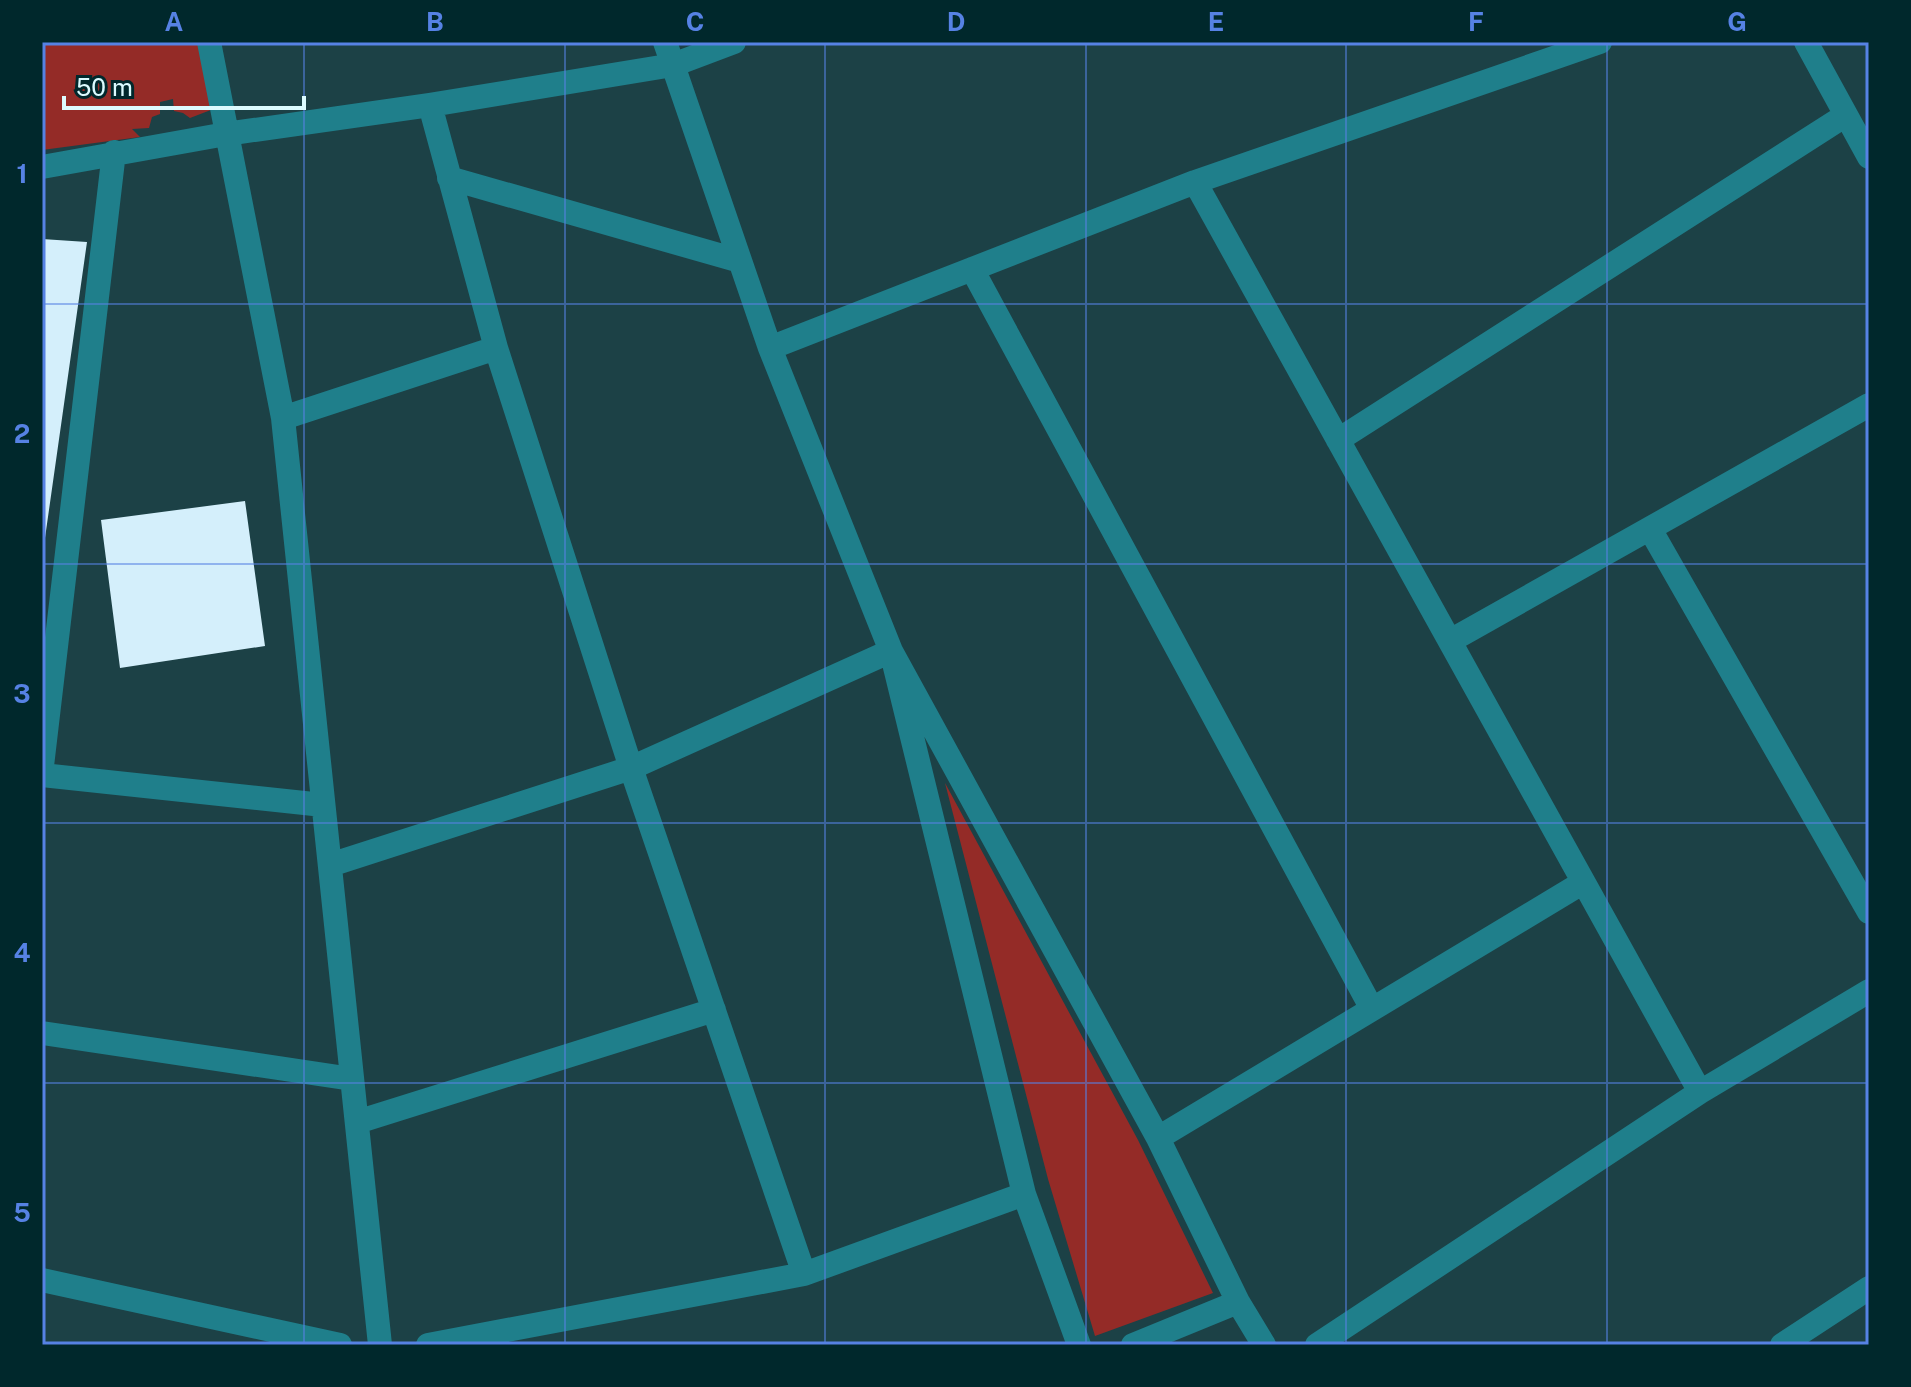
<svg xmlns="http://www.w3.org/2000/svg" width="1911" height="1387" font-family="'Public Sans',sans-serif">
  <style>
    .green { fill: #942b27 }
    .building { fill: #d4effb }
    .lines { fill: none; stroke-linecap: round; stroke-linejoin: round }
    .minor { stroke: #1f7f8b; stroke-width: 24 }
    .grid { fill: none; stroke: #5682e4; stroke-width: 2; stroke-opacity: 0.55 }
    .neatline { fill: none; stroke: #5682e4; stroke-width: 3 }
    .grid-label { font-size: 26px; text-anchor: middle; font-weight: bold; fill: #5682e4 }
  </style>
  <rect width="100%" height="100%" fill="#1c4146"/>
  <path class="green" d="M 42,42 L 200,42 L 216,108 L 190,118 L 183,113 L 174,111 L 173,99 L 160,102 L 160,114 L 152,117 L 149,128 L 132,129 L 140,137 L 42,150 Z
    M 945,783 L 1138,1140 L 1213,1293 L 1095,1336 L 1048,1179 Z"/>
  <path class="building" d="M 42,239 L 87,242 L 45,538 L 42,537 Z
    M 245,501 L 265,646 L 120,668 L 101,520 Z"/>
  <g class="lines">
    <path class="minor" d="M 209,42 L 283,418 L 380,1345
      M 665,42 L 770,348 L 891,651 L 1024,1194 L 1079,1345
      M 1806,42 L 1869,157
      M 430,105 L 496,348 L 631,768 L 804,1274
      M 42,167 L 226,134 L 430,105 L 673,65 L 734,42
      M 449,178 L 740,261
      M 1195,182 L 1700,1092
      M 972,269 L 1372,1009
      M 770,348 L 1195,182 L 1600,42
      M 283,418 L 496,348
      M 1338,440 L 1846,115
      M 1650,529 L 1869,912
      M 1450,641 L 1869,405
      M 42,766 L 114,152
      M 42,775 L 323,805
      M 330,865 L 631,768 L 891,651 L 1158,1138 L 1238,1302 L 1264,1345
      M 42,1033 L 352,1079
      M 357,1122 L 714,1010
      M 1158,1138 L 1582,883
      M 42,1280 L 340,1345
      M 428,1345 L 804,1274 L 1024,1194
      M 1133,1345 L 1238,1302
      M 1317,1345 L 1700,1092 L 1869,991
      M 1782,1345 L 1869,1288"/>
  </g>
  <path class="grid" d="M 304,42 L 304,1345M 565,42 L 565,1345M 825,42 L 825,1345M 1086,42 L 1086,1345M 1346,42 L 1346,1345M 1607,42 L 1607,1345M 42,304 L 1869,304M 42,564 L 1869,564M 42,823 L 1869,823M 42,1083 L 1869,1083"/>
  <rect width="1911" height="1387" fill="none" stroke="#00282c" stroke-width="88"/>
  <path d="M64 96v12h240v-12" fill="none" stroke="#dcfbff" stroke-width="4"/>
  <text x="76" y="96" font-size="24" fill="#dcfbff" stroke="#00282c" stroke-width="6" paint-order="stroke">50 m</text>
  <rect x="44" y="44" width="1823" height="1299" class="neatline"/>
  <g class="grid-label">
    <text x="174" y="31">A</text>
    <text x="435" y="31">B</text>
    <text x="695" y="31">C</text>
    <text x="956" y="31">D</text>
    <text x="1216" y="31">E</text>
    <text x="1476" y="31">F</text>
    <text x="1737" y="31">G</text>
    <text x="22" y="183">1</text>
    <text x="22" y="443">2</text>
    <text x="22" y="703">3</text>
    <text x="22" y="962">4</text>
    <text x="22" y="1222">5</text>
  </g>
</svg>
